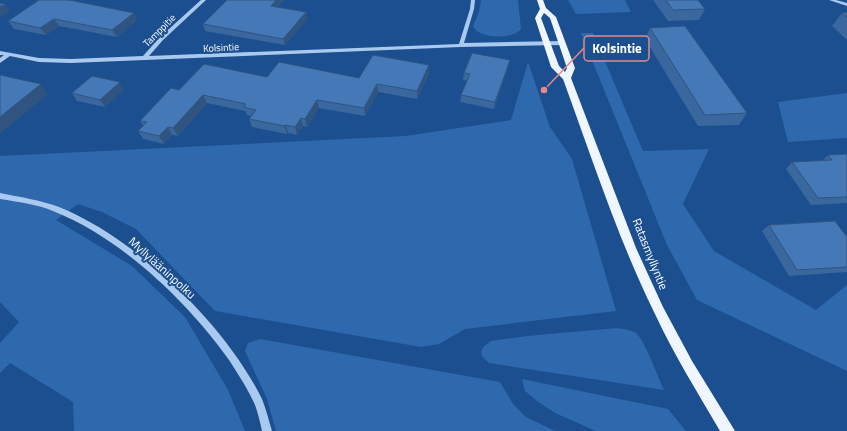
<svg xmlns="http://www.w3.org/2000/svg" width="847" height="431" font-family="'Titillium Web',sans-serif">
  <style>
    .green { fill: #2e69ad }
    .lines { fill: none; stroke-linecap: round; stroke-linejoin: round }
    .minor { fill: #a9c9ee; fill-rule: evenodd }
    .major { fill: #f0f6ff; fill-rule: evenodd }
    .wall { fill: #3a679d }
    .shaded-wall { fill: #305480 }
    .building { fill: #4478b7; stroke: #305480 }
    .labels { text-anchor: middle; stroke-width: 4; stroke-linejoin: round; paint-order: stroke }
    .far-street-label { font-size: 10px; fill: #fff; stroke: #1b4f8f }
    .street-label { font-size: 12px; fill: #fff; stroke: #1b4f8f }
    .leader { fill: none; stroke: #e88989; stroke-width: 1.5 }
    .callout-dot { fill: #e88989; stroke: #1b4f8f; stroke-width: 1.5 }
    .callout { fill: #1b4f8f; stroke: #e88989; stroke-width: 1.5 }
    .callout-label { font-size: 13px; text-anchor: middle; font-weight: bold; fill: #fff }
  </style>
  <rect width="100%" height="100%" fill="#1b4f8f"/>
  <path class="green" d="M 481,0 L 518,0 L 521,29 C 513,40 478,39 473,26 L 479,12 Z
    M 568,0 L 625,0 L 631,12 L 576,14 Z
    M 581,33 L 593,33 L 643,151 L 709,149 L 683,204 L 714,251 L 816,310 L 847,285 L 847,371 L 697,300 L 667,245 Z
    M 528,62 L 550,127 L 572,159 L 616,311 L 465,329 L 439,344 L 421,347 L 215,311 L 136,229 L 102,212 L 78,204 L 56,220 L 132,266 L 185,317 L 228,390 L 245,431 L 74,431 L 73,402 L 10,363 L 0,373 L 0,343 L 19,322 L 0,302 L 0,156 L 406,136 L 511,120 Z
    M 847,93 L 847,138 L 788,142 L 778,102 Z
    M 617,328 C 623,329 631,330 636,333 C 645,341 658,377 664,390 L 489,363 L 482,356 L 481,351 L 484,346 L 491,341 L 527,336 Z
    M 260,339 L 500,382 L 513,404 L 526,417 L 555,431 L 276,431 L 267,399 L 245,351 L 248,343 Z
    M 522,379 L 668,409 L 686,431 L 596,431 L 555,413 L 537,401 L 525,391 Z"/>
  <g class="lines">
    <path class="minor" d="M 201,0 L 206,0 L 163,40 L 149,56 L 459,44 L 470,9 L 471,0 L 475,0 L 474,9 L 464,43 L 562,41 L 565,43 L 562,45 L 461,47 L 71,63 L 39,62 L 10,56 L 0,63 L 0,58 L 4,55 L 0,55 L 0,51 L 39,58 L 71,59 L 143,56 L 159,38 Z
      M 829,0 L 836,0 L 847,3 L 847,6 Z
      M 0,193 C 20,197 40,200 59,207 C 136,238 225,324 262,399 C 266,409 269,421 272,431 L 262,431 C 260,422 258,413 255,405 C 248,389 238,374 229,360 C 187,301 121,238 53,211 C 36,204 18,202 0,199 Z"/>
    <path class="major" d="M 537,0 L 543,0 L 546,8 L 556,17 L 575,68 L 571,78 L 636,248 L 663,307 L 692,361 L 735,431 L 720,431 C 698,393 674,355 655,314 C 618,239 592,158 563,79 L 551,67 L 535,18 L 540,9 ZM 544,13 L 550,18 L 567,68 L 565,72 L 559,66 L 541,18 Z"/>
  </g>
  <path class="wall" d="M 39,0 L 137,20 L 117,37 L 59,26 L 46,35 L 14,29 L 8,21 Z
    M 227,0 L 284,0 L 278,7 L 306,12 L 308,19 L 285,45 L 205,31 L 203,24 Z
    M 653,0 L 698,0 L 705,9 L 699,20 L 668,21 Z
    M 847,12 L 847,40 L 832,26 L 842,13 Z
    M 650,28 L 747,113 L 739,125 L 698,126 L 645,39 Z
    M 508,67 L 494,109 L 460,102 L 461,95 L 467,81 L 463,80 L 464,73 Z
    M 429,73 L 417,99 L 378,92 L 365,116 L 319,108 L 307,127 L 303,126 L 297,135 L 288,133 L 287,134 L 252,127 L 249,119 L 251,116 L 247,115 L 245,111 L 207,103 L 178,136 L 172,135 L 164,144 L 143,139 L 138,131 L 143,126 L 140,121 L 179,90 L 267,77 L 359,78 Z
    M 124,89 L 105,107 L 77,101 L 72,93 Z
    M 847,154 L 847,203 L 811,205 L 786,169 L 792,162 L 822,161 L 828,155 Z
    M 769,225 L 847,237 L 847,272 L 789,276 L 762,231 Z"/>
  <path class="shaded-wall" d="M 276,0 L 284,0 L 273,12 L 271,6 Z
    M 5,4 L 10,11 L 0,18 L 0,7 Z
    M 306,12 L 308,19 L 285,45 L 283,39 Z
    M 134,13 L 137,20 L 117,37 L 112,30 Z
    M 54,19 L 59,26 L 46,35 L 40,28 Z
    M 510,60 L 508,67 L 494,109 L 495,102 Z
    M 429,65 L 429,73 L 417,99 L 417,91 Z
    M 120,82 L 124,89 L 105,107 L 100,100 Z
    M 41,84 L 48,94 L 0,134 L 0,117 Z
    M 377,84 L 378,92 L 365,116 L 364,108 Z
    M 203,95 L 207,103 L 178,136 L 173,128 Z
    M 317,100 L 319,108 L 307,127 L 305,119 Z
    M 301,118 L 303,126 L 297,135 L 295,127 Z
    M 286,125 L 288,133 L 287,134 L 284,126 Z
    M 168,127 L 172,135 L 164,144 L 159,136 Z"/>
  <path class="building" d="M 39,0 L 69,0 L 134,13 L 112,30 L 54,19 L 40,28 L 8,21 Z
    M 227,0 L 276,0 L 271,6 L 306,12 L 283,39 L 203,24 Z
    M 666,0 L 698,0 L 705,9 L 673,10 Z
    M 0,3 L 5,4 L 0,7 Z
    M 847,12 L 847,17 L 842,13 Z
    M 685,26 L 747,113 L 705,115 L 650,28 Z
    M 472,53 L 510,60 L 495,102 L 461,95 L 470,74 L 464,73 Z
    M 373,55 L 429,65 L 417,91 L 377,84 L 364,108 L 317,100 L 305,119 L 301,118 L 295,127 L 286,125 L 284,126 L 249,119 L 256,110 L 244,107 L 246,104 L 203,95 L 173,128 L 168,127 L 159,136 L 138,131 L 147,122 L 140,121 L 171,88 L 179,90 L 204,64 L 267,77 L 279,62 L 359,78 Z
    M 0,75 L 41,84 L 0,117 Z
    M 92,76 L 120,82 L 100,100 L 72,93 Z
    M 847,154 L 847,197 L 818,198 L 792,162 L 832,160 L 828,155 Z
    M 835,221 L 847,237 L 847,267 L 797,270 L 769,225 Z"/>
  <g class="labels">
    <g class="far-street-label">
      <text transform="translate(159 30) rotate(-45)" y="4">Tamppitie</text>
      <text transform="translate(221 47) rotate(-3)" y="4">Kolsintie</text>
    </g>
    <g class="street-label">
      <text transform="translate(650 254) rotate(68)" y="4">Ratasmyllyntie</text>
      <text transform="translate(162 268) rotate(42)" y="4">Myllylääninpolku</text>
    </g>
  </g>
  <path class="leader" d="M544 90L584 48"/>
  <circle class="callout-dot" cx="544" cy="90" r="4"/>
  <rect class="callout" x="584" y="36" width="65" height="25" rx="4"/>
  <g class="callout-label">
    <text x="617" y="53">Kolsintie</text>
  </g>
</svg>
